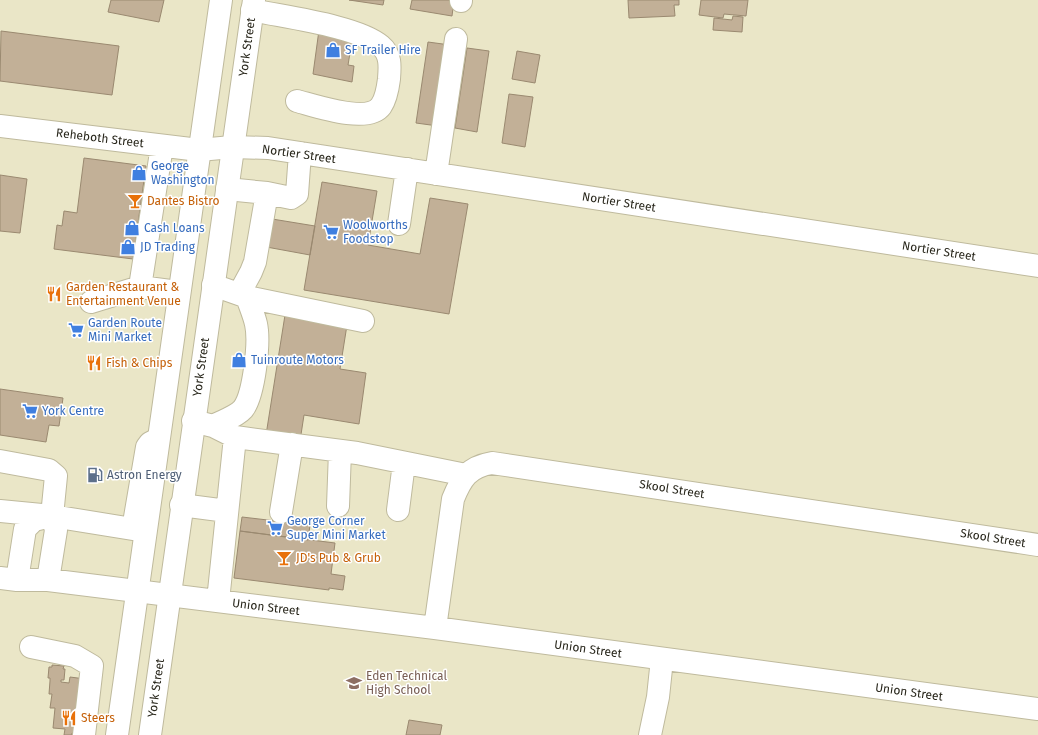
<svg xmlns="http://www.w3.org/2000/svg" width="1038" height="735" font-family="'Fira Sans',sans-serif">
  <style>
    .building { fill: #c2b097; stroke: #9a8970 }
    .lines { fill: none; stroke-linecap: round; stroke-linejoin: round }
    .minor-casing { stroke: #bfba9d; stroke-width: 24 }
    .major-casing { stroke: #bfba9d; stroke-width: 24 }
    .minor { stroke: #fff; stroke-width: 22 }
    .major { stroke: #fff; stroke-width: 22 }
    .labels { text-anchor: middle; stroke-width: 3; stroke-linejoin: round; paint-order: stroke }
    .street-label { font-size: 12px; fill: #29271c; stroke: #fff }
    .shop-label { font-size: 12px; fill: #366cbe; stroke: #fff; text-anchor: start }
    .food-label { font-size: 12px; fill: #c56008; stroke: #fff; text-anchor: start }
    .service-label { font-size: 12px; fill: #4e5e75; stroke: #fff; text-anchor: start }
    .education-label { font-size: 12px; fill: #785e54; stroke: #fff; text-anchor: start }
  </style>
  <rect width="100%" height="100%" fill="#eae6c7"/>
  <path class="building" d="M 111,0 L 164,0 L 159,22 L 108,12 Z
    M 349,0 L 384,0 L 383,5 Z
    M 412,0 L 454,0 L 452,16 L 410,9 Z
    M 628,0 L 679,0 L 679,5 L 674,5 L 675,16 L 629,18 Z
    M 701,0 L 748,0 L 746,16 L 724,14 L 723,18 L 699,15 Z
    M 733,16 L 743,17 L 742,32 L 713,30 L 714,18 L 732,20 Z
    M 319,30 L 353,35 L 348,65 L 354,66 L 352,82 L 313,74 Z
    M 1,31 L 119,46 L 112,95 L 0,81 Z
    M 428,42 L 450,45 L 438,126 L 416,123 Z
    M 467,48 L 489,51 L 477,132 L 455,128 Z
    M 517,51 L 540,55 L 535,83 L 512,79 Z
    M 509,94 L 533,97 L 525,147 L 502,143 Z
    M 84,158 L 146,166 L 133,259 L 54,249 L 57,225 L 62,226 L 64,211 L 77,213 Z
    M 0,175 L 27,179 L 20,233 L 0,231 Z
    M 322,182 L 377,191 L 368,245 L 420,254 L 430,198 L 468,204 L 449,314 L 304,290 Z
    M 266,218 L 315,226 L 310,255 L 261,246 Z
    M 285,315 L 347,325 L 340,369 L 366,373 L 359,424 L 304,415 L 300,441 L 266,435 Z
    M 0,389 L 63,398 L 59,426 L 49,425 L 46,442 L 0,435 Z
    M 242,517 L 310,525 L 308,540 L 240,531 Z
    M 240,531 L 335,543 L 331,574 L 345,576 L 343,590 L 329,588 L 329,590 L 234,578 Z
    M 52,665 L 64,666 L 63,669 L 65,669 L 64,680 L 61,680 L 61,682 L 69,683 L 70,677 L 85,679 L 85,734 L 72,733 L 72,735 L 64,735 L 65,729 L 53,728 L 55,708 L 50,708 L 52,694 L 49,694 L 50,681 L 50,678 L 48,678 L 49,667 L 52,667 Z
    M 409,720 L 442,725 L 440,735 L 406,735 Z"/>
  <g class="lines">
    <defs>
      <path id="minor" d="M 461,1 L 461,0
        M 252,10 C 284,17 358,26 381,46 C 391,54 390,67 389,79 C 388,87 386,99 381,106 C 368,124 316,106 297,101
        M 0,126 L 199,150 L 232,147 L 268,148 L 1038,266
        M 436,174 L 456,39
        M 227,189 L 267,193 L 255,262 L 251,272 L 239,294
        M 267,193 L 291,198 L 297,194 L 300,153
        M 399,224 L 407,169
        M 213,285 L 247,297 C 250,306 254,315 256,324 C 260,342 254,395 243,409 C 236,417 222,421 213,426
        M 140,287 L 162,146
        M 247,297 L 363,321
        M 91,302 L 140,287 L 178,292
        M 193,421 L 213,426 L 235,437 L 357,453 L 466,475
        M 0,461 L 49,470 L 56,476 L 52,516 L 56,530 L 48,580
        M 181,505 L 227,511
        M 338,506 L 340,451
        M 398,510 L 404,463
        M 0,511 L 52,516 L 145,531
        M 281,512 L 292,444
        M 133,529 L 147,447 L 150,443 L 158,439
        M 0,578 L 17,580 L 48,580 L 435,628 L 1038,709
        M 17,580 L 25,529 L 34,520 L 51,516
        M 218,601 L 235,437
        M 435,628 L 453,499 C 461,479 468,467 492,463 L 1038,545
        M 31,647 L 75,656 L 92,666 L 84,735
        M 650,735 L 658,697 L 662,659"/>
      <path id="major" d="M 117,735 L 221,0
        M 150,735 L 254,0"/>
    </defs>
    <use href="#minor" class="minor-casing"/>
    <use href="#major" class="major-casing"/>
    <use href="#minor" class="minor"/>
    <use href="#major" class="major"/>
  </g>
  <defs>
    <symbol id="shop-bare" viewBox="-9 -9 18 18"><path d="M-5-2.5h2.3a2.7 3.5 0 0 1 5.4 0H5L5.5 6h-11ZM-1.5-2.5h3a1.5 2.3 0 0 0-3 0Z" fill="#3f7fe0" stroke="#fff" stroke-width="2.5" paint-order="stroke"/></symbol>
    <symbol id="bar-bare" viewBox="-9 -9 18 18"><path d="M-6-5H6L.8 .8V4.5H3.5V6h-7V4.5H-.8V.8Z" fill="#e8710a" stroke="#fff" stroke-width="2.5" paint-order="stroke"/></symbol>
    <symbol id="supermarket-bare" viewBox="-9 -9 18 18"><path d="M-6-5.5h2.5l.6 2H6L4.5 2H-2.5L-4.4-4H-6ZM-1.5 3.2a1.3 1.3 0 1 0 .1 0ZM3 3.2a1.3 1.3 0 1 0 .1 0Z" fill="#3f7fe0" stroke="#fff" stroke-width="2.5" paint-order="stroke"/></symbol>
    <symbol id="restaurant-bare" viewBox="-9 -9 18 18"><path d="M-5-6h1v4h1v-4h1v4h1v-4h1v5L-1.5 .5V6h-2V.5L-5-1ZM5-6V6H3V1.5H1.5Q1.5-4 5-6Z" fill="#e8710a" stroke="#fff" stroke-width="2.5" paint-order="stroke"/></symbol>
    <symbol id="fuel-bare" viewBox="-9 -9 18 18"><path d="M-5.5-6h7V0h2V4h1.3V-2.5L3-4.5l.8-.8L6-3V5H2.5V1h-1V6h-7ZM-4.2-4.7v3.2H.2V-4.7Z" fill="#5c6f8a" stroke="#fff" stroke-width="2.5" paint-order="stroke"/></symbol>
    <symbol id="school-bare" viewBox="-9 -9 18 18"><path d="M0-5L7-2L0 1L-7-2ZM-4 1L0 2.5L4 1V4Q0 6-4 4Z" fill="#8d6e63" stroke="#fff" stroke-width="2.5" paint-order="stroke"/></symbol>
  </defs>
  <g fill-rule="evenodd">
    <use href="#shop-bare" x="322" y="39" width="22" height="22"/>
    <use href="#shop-bare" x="128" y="162" width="22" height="22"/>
    <use href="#bar-bare" x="124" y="190" width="22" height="22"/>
    <use href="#shop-bare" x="121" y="217" width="22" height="22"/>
    <use href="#supermarket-bare" x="320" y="221" width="22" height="22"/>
    <use href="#shop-bare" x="117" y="236" width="22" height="22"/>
    <use href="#restaurant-bare" x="43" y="283" width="22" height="22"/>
    <use href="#supermarket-bare" x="65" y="319" width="22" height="22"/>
    <use href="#shop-bare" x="228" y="349" width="22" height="22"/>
    <use href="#restaurant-bare" x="83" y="352" width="22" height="22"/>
    <use href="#supermarket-bare" x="19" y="400" width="22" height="22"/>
    <use href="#fuel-bare" x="84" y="464" width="22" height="22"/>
    <use href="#supermarket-bare" x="264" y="517" width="22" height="22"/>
    <use href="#bar-bare" x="273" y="547" width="22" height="22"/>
    <use href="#school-bare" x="343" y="672" width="22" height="22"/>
    <use href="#restaurant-bare" x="58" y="707" width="22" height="22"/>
  </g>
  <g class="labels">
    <g class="street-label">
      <text transform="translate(247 47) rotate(-82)" y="4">York Street</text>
      <text transform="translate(100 138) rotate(7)" y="4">Reheboth Street</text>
      <text transform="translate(299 154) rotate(8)" y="4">Nortier Street</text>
      <text transform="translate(619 202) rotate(9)" y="4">Nortier Street</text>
      <text transform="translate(939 251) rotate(9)" y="4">Nortier Street</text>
      <text transform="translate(201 367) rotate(-82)" y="4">York Street</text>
      <text transform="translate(672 489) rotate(9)" y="4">Skool Street</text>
      <text transform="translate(993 538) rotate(9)" y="4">Skool Street</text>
      <text transform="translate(266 607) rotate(7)" y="4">Union Street</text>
      <text transform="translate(588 649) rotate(8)" y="4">Union Street</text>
      <text transform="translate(156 688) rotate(-82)" y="4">York Street</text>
      <text transform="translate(909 692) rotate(8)" y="4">Union Street</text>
    </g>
    <g class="shop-label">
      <text x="345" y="54">SF Trailer Hire</text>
      <text x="151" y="170">George<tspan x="151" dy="14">Washington</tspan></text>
      <text x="343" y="229">Woolworths<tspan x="343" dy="14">Foodstop</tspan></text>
      <text x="144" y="232">Cash Loans</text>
      <text x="140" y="251">JD Trading</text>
      <text x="88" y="327">Garden Route<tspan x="88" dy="14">Mini Market</tspan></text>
      <text x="251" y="364">Tuinroute Motors</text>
      <text x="42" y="415">York Centre</text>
      <text x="287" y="525">George Corner<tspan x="287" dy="14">Super Mini Market</tspan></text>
    </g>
    <g class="food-label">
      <text x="147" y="205">Dantes Bistro</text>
      <text x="66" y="291">Garden Restaurant &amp;<tspan x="66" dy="14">Entertainment Venue</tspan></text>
      <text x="106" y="367">Fish &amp; Chips</text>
      <text x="296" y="562">JD's Pub &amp; Grub</text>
      <text x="81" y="722">Steers</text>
    </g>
    <g class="service-label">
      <text x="107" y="479">Astron Energy</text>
    </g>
    <g class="education-label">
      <text x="366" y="680">Eden Technical<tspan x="366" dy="14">High School</tspan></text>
    </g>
  </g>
</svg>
